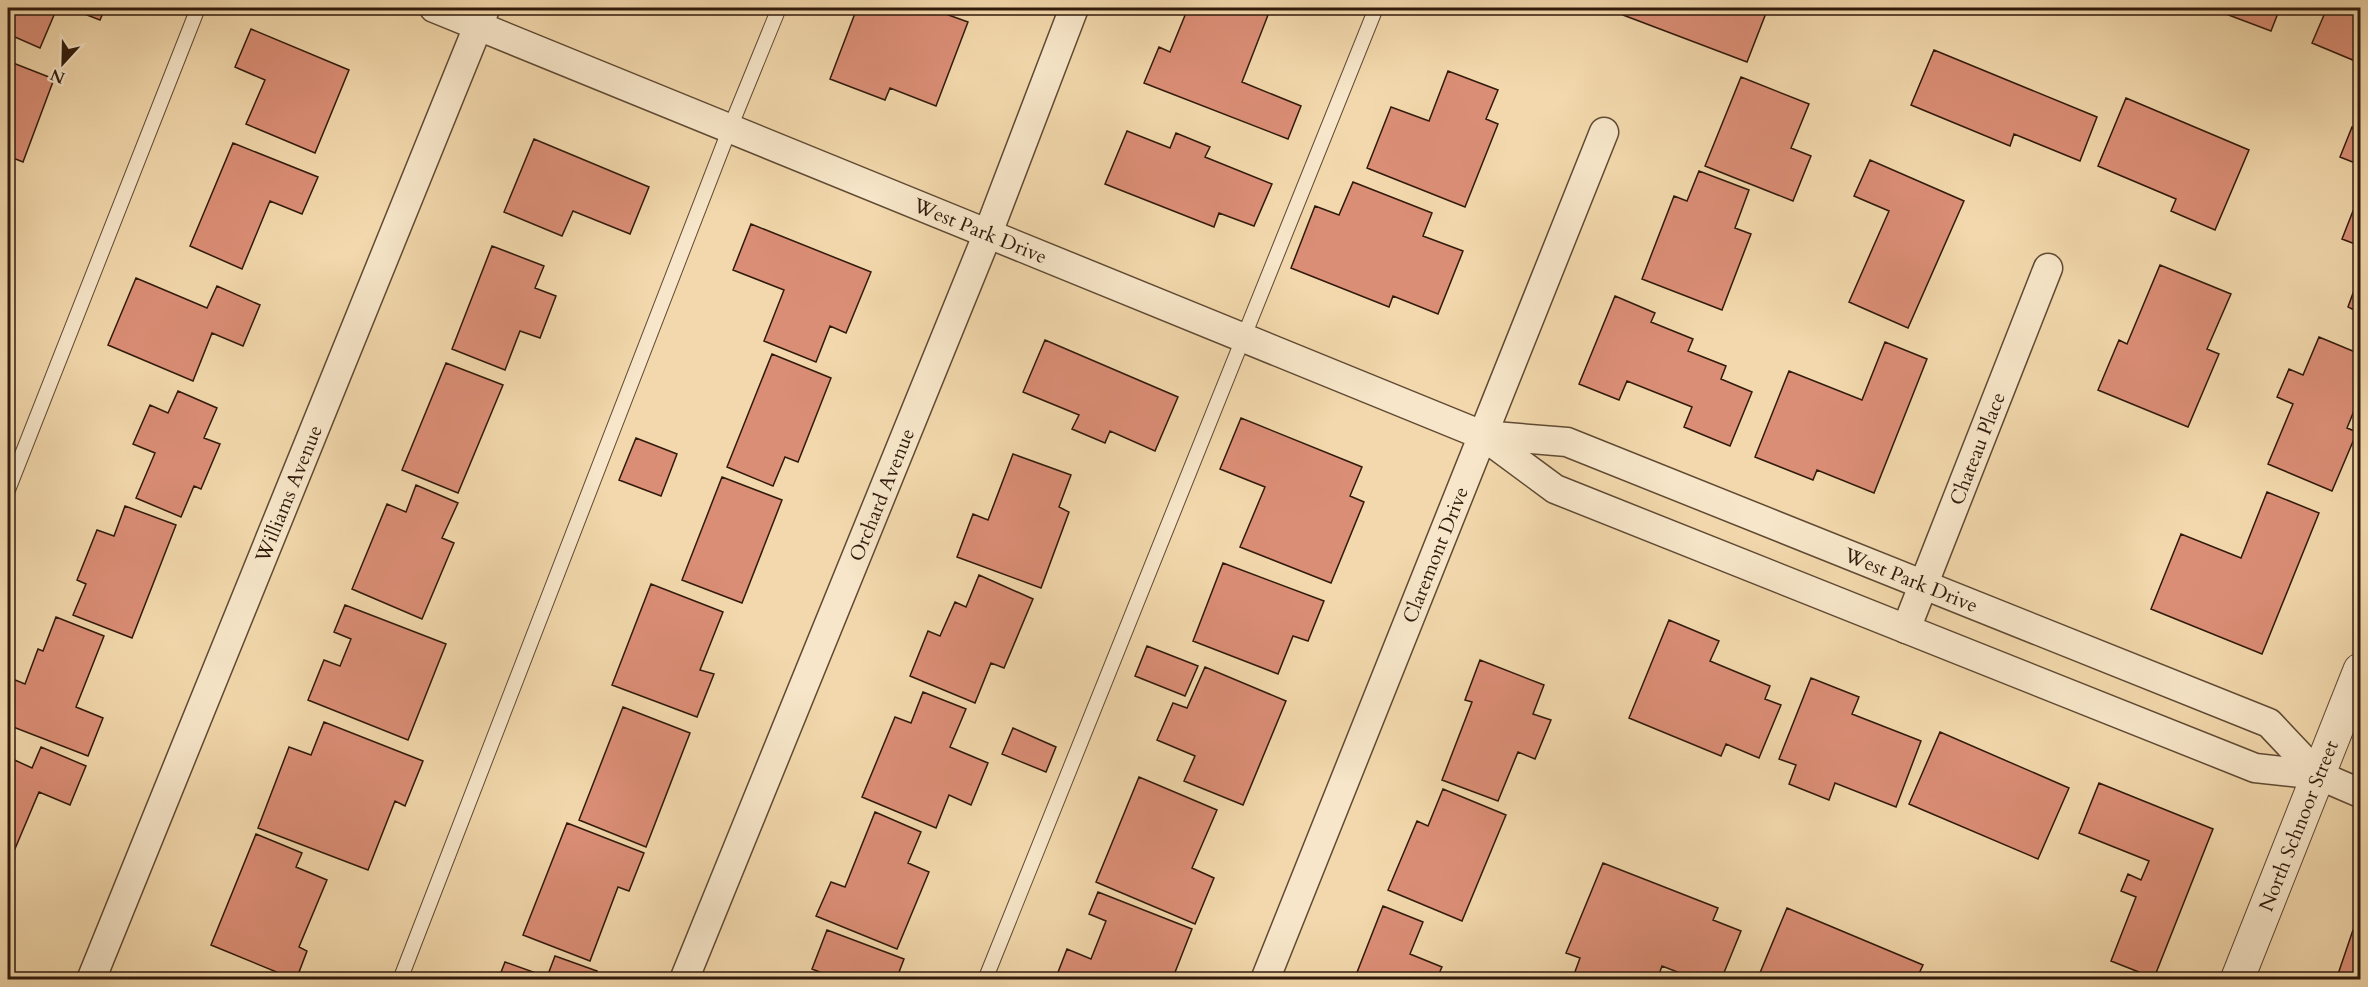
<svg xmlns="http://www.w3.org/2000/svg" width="2368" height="987" font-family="Cardo,serif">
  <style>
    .building { fill: #db8e76; stroke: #301a0b; stroke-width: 1.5 }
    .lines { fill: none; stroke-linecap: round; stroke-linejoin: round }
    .service-casing { stroke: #604a33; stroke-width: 16 }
    .minor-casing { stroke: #604a33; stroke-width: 31 }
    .tertiary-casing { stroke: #604a33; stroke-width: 35 }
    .service { stroke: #f7e6c9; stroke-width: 14 }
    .minor { stroke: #f7e6c9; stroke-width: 28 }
    .tertiary { stroke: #f7e6c9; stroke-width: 33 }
    .labels { text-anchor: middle; stroke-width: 6; stroke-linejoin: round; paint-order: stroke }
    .street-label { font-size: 20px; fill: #301a0b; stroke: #f7e6c9 }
  </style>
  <rect width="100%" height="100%" fill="#f2d8ac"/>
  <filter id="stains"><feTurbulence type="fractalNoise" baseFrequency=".00333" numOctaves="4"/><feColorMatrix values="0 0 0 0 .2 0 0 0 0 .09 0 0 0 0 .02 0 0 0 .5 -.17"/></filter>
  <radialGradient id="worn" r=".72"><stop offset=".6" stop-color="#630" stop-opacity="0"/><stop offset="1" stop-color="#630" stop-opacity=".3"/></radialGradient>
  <path class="building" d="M 8,8 L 57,8 L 40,48 L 8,34 Z
    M 69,8 L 105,8 L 100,20 Z
    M 857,8 L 929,8 L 968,22 L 936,106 L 890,88 L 885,100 L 830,79 Z
    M 1188,8 L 1248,8 L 1268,15 L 1242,82 L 1301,106 L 1288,139 L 1144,83 L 1159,47 L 1170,52 Z
    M 1626,8 L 1768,8 L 1747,62 L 1623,15 Z
    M 2210,8 L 2280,8 L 2271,31 Z
    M 2327,8 L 2360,8 L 2360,63 L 2312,43 Z
    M 251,29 L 349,70 L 315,153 L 246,124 L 265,80 L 235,67 Z
    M 1934,50 L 2097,117 L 2080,161 L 2014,134 L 2010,146 L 1911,105 Z
    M 8,61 L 54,79 L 23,162 L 8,156 Z
    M 1448,71 L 1498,90 L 1486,119 L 1498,124 L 1465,207 L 1367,168 L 1391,107 L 1429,121 Z
    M 1741,77 L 1809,104 L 1791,148 L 1811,156 L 1793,201 L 1705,166 Z
    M 2126,98 L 2249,150 L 2215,230 L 2171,211 L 2176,199 L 2098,166 Z
    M 2352,127 L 2360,131 L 2360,165 L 2340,157 Z
    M 1127,131 L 1170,148 L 1176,133 L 1210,147 L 1205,157 L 1272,184 L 1254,226 L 1219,213 L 1214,227 L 1105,184 Z
    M 534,139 L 649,187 L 630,234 L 573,211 L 562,236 L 504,212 Z
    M 233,143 L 318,177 L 302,214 L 270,201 L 242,269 L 190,246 Z
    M 1870,160 L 1964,201 L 1908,328 L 1849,302 L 1889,211 L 1854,196 Z
    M 1699,171 L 1749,190 L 1735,228 L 1751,234 L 1722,310 L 1642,279 L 1674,196 L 1687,201 Z
    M 1353,182 L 1432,213 L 1423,236 L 1463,251 L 1438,314 L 1393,296 L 1389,307 L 1291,268 L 1315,206 L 1339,215 Z
    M 2353,211 L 2360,214 L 2360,246 L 2342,239 Z
    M 751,224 L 871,272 L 846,333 L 830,326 L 816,362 L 764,341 L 784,290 L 733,270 Z
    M 492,246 L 544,266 L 535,288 L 556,296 L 540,338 L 520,331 L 505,370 L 452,349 Z
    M 2160,265 L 2231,294 L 2207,349 L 2219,354 L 2188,427 L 2098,390 L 2119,340 L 2127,344 Z
    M 2360,274 L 2360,313 L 2348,307 Z
    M 136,278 L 207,308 L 217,286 L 260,305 L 243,346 L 212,333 L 193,381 L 108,345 Z
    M 1615,296 L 1655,313 L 1651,322 L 1693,339 L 1688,351 L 1726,366 L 1721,379 L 1752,392 L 1730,446 L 1684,427 L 1692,407 L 1627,381 L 1619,400 L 1579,384 Z
    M 2319,337 L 2360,354 L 2360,396 L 2347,428 L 2357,432 L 2332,491 L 2268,464 L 2293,404 L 2277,397 L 2289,369 L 2303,375 Z
    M 1045,340 L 1178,397 L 1155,451 L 1110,431 L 1105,443 L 1072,429 L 1079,415 L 1023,392 Z
    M 1885,342 L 1927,359 L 1874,493 L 1817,470 L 1813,480 L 1755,457 L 1789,371 L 1862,400 Z
    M 772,354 L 831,378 L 798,462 L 785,457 L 773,486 L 727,467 Z
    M 446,363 L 503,385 L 458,493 L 402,470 Z
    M 178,391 L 217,408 L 204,438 L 220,444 L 201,489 L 194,486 L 181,517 L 136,498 L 155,453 L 133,444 L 150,405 L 168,413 Z
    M 1241,418 L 1362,467 L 1350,496 L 1364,502 L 1331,583 L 1240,547 L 1265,487 L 1220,469 Z
    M 636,438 L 677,454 L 661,496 L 619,480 Z
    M 1013,454 L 1071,475 L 1059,507 L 1069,512 L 1041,588 L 957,557 L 973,514 L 988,520 Z
    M 722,477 L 782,500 L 742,603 L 682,580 Z
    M 416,485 L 458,503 L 442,538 L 454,543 L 422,619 L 352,589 L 387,504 L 406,512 Z
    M 2267,492 L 2319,513 L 2262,654 L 2151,609 L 2181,534 L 2241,558 Z
    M 125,506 L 176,525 L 132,638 L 73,615 L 86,584 L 77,580 L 97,530 L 114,536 Z
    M 1223,563 L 1324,601 L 1308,641 L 1293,636 L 1278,674 L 1193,641 Z
    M 979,575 L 1033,599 L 1004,668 L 991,663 L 975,703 L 910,676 L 928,631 L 940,636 L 955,602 L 966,607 Z
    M 651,584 L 723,612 L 700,670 L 714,674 L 697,717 L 612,685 Z
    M 345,605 L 446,644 L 408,740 L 308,700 L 324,660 L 340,666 L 351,639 L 334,632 Z
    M 56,617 L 104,636 L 76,707 L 103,718 L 88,756 L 8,725 L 8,677 L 25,684 L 38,649 L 43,651 Z
    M 1669,620 L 1719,641 L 1710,661 L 1770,686 L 1765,699 L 1781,705 L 1759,758 L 1726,744 L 1721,756 L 1629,718 Z
    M 1147,646 L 1198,666 L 1185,696 L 1135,676 Z
    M 1480,660 L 1544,685 L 1533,714 L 1551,720 L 1535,759 L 1518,752 L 1498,801 L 1442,780 L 1472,702 L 1465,700 Z
    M 1205,667 L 1286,701 L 1243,805 L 1184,781 L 1195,756 L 1157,740 L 1173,703 L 1187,708 Z
    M 1811,678 L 1859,697 L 1852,714 L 1921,741 L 1896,807 L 1835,783 L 1829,800 L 1789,784 L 1796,765 L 1779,759 Z
    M 923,692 L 966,709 L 950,747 L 988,763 L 971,805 L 949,795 L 936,828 L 862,797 L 895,717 L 911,723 Z
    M 623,707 L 690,733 L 646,847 L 579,820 Z
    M 324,722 L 423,761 L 405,806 L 395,801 L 368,870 L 258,828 L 289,747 L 311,755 Z
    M 1013,728 L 1056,747 L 1046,772 L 1002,754 Z
    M 1940,732 L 2069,788 L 2038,859 L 1909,804 Z
    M 41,747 L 86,766 L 70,805 L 39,792 L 9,863 L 8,862 L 8,757 L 32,768 Z
    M 1139,777 L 1217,810 L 1192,868 L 1214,878 L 1195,924 L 1096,882 Z
    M 2099,783 L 2213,829 L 2154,978 L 2111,961 L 2136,897 L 2121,891 L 2128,874 L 2141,880 L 2149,861 L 2079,833 Z
    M 1443,789 L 1506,815 L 1462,921 L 1388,890 L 1417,821 L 1428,826 Z
    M 875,812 L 921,832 L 908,863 L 929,872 L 897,949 L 816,916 L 831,882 L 845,887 Z
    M 567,823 L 644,853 L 629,891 L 618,887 L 590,961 L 523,935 Z
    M 256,834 L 302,853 L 296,867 L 327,880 L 299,947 L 307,951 L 296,980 L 211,945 Z
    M 1603,863 L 1718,908 L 1713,920 L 1741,931 L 1721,980 L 1698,980 L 1662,966 L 1657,980 L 1572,980 L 1580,958 L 1566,953 Z
    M 1098,892 L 1192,929 L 1172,980 L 1055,980 L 1067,949 L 1091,959 L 1106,921 L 1089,914 Z
    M 1383,906 L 1423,922 L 1410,954 L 1442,967 L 1436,980 L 1354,980 Z
    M 1787,908 L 1923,965 L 1916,980 L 1757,980 Z
    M 827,930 L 904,959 L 896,980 L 840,980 L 812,969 Z
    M 2353,930 L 2360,933 L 2360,980 L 2336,980 Z
    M 555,956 L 597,971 L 594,980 L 498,980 L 505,962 L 547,977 Z"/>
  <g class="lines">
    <defs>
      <path id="service" d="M 8,490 L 198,8
        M 400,980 L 730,128 L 779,8
        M 985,980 L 1376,8"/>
      <g id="minor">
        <path id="s1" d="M 434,8 L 1482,435 L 1555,489 L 2255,768 L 2318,775 L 2360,793"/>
        <path id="s2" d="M 1482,435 L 1567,442 L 2269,723 L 2318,775"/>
        <path id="s3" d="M 1906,629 L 2048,268"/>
        <path id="s4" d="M 91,980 L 485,9"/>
        <path id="s5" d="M 684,980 L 988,233 L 1074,8"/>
        <path id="s6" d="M 1265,980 L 1604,132"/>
      </g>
      <g id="tertiary">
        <path id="s7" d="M 2237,980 L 2360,670"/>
      </g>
    </defs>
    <use href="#service" class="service-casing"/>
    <use href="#minor" class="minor-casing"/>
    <use href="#tertiary" class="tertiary-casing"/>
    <use href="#service" class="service"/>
    <use href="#minor" class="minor"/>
    <use href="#tertiary" class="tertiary"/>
  </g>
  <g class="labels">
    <g class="street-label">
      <text dy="7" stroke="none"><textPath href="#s1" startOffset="590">West Park Drive</textPath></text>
      <text dy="7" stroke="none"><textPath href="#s3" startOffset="194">Chateau Place</textPath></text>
      <text dy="7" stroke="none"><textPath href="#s4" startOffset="525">Williams Avenue</textPath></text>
      <text dy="7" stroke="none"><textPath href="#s5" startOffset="524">Orchard Avenue</textPath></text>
      <text dy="7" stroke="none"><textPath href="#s6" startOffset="458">Claremont Drive</textPath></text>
      <text dy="7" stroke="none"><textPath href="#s2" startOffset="456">West Park Drive</textPath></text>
      <text dy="7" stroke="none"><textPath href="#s7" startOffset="166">North Schnoor Street</textPath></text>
    </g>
  </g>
  <rect width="2368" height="987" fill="none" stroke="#f2d8ac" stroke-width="30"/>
  <rect x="9" y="9" width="2350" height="969" fill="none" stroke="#301a0b" stroke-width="3"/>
  <rect x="15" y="15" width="2338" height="957" fill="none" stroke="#301a0b" stroke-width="1.5"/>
  <g transform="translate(63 63) rotate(202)" stroke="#f7e6c9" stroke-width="4.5" paint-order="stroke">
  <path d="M0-4.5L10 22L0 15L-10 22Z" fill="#301a0b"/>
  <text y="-9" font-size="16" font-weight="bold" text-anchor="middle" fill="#301a0b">N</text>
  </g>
  <rect width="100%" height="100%" filter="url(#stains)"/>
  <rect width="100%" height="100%" fill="url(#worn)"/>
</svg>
